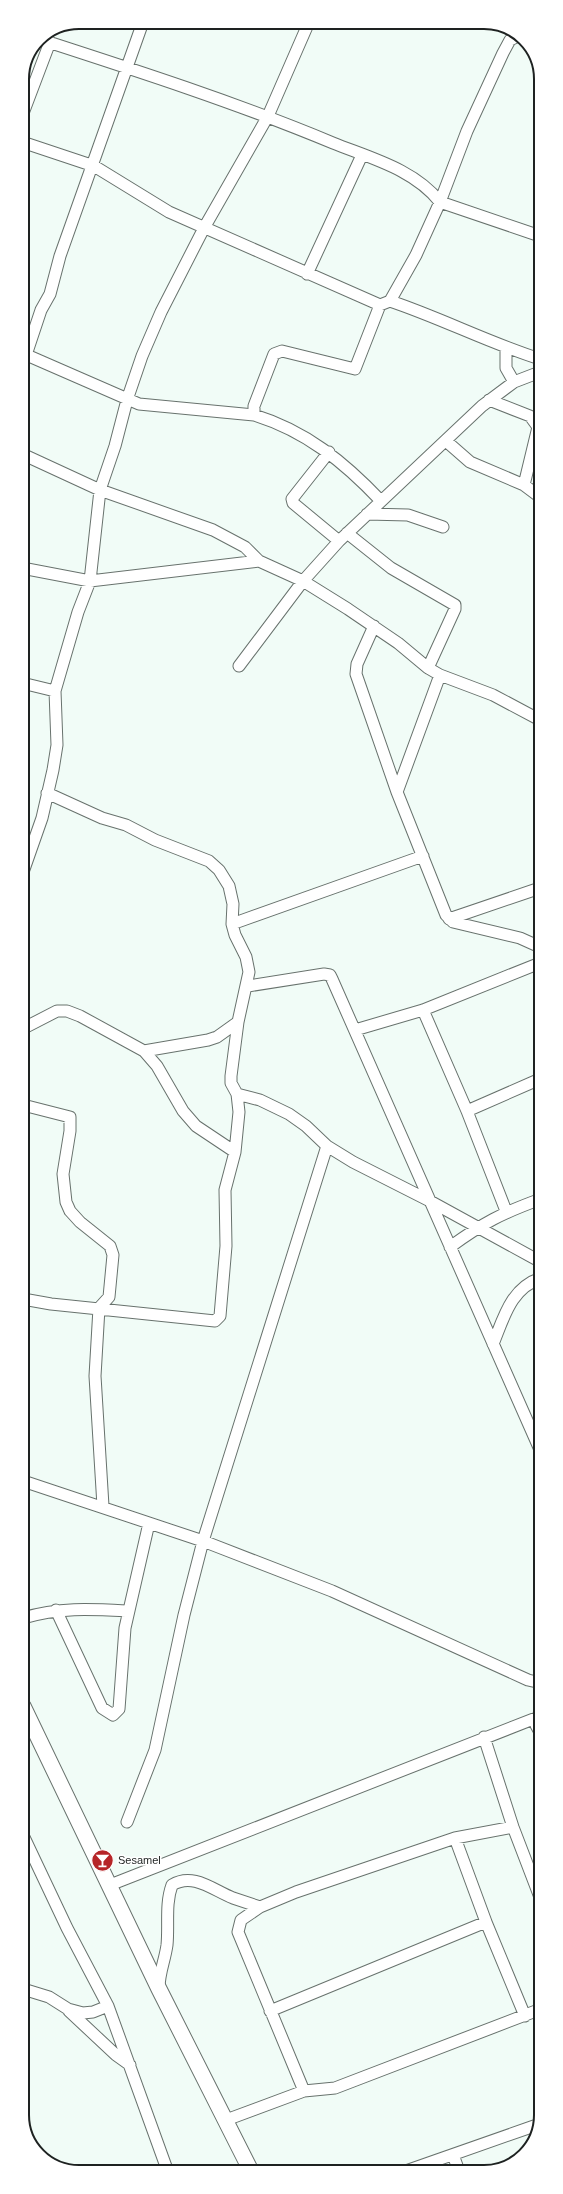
<svg xmlns="http://www.w3.org/2000/svg" width="563" height="2194" font-family="Arial,sans-serif">
  <style>
    .lines { fill: none; stroke-linecap: round; stroke-linejoin: round }
    .street-casing { stroke: #68726d; stroke-width: 13 }
    .secondary-casing { stroke: #68726d; stroke-width: 17 }
    .street { stroke: #fff; stroke-width: 11 }
    .secondary { stroke: #fff; stroke-width: 15 }
    .labels { text-anchor: middle; stroke-width: 3; stroke-linejoin: round; paint-order: stroke }
    .poi-label { font-size: 11px; fill: #1e2221; stroke: #fff; text-anchor: start }
    .rim { fill: none; stroke: #1e2221; stroke-width: 2 }
  </style>
  <rect width="100%" height="100%" fill="#f1fcf7"/>
  <g class="lines">
    <defs>
      <path id="street" d="M 39,39 C 138,71 237,103 333,143 C 370,158 414,169 440,202 L 540,236
        M 22,116 L 50,42
        M 22,142 L 94,166 L 169,212 L 380,305 L 390,301 C 441,318 489,343 540,359
        M 307,274 L 362,155
        M 390,301 L 416,255 L 440,202 L 467,131 L 503,53 L 510,40 L 518,36
        M 506,348 L 506,368 L 514,382
        M 22,353 L 139,404 L 254,415 C 306,431 344,462 381,501
        M 26,355 L 41,310 L 50,294 L 60,256 L 143,22
        M 489,400 L 530,416 L 538,427 L 524,485
        M 254,415 L 254,406 L 274,354 L 282,351 L 355,369 L 380,305
        M 446,441 L 470,462 L 524,485 L 540,497
        M 329,452 L 292,499 L 293,503 L 339,541
        M 22,454 L 100,490 L 213,530 L 245,547 L 259,561 L 303,581 L 348,609 L 398,643 L 428,668 L 440,675 L 493,695 L 540,720
        M 367,514 L 408,515 L 443,527
        M 347,533 L 391,568 L 455,605 L 455,609 L 428,668
        M 22,568 L 90,581 L 259,561
        M 374,626 L 357,664 L 356,674 L 397,792 L 446,915 L 453,922 L 520,938 L 540,947
        M 239,666 L 303,581 L 339,541 L 482,406 L 514,382 L 540,372
        M 22,683 L 55,691
        M 397,792 L 440,675
        M 47,793 L 102,818 L 126,825 L 155,840 L 209,861 L 219,870 L 229,886 L 233,904 L 232,924 L 235,935 L 246,957 L 249,972 L 238,1022 L 217,1037 L 208,1040 L 144,1051
        M 22,875 L 42,818 L 53,770 L 57,745 L 55,691 L 78,612 L 90,581 L 100,490 L 115,446 L 127,400 L 142,356 L 161,312 L 204,228 L 268,116 L 309,22
        M 449,919 L 540,888
        M 232,924 L 423,856
        M 248,986 L 324,974 L 330,975 L 332,979 L 541,1452
        M 423,1010 L 467,1111
        M 22,1029 L 57,1011 L 67,1011 L 80,1016 L 144,1051 L 157,1066 L 183,1111 L 196,1126 L 235,1152
        M 355,1030 L 423,1010 L 540,963
        M 237,1094 L 260,1100 L 289,1114 L 306,1126 L 327,1146 L 353,1162 L 428,1200 L 541,1262
        M 23,1105 L 70,1117 L 70,1131 L 63,1174 L 66,1202 L 70,1211 L 80,1222 L 110,1246 L 113,1255 L 109,1297 L 99,1308 L 95,1376 L 103,1506
        M 506,1211 L 467,1111 L 540,1079
        M 450,1247 C 483,1223 502,1213 541,1199
        M 23,1299 L 51,1304 L 215,1321 L 220,1316 L 226,1246 L 225,1190 L 235,1152 L 239,1112 L 237,1094 L 231,1083 L 231,1076 L 238,1022
        M 493,1344 C 504,1317 511,1288 541,1278
        M 23,1481 L 203,1541 L 332,1591 L 528,1680 L 541,1683
        M 56,1610 L 102,1708 L 113,1715 L 119,1709 L 125,1628 L 149,1523
        M 23,1618 C 59,1607 91,1609 128,1611
        M 541,1707 L 536,1725 L 541,1734
        M 484,1737 L 513,1827 L 541,1900
        M 127,1822 L 155,1750 L 184,1615 L 203,1541 L 327,1146
        M 513,1827 L 455,1838 L 296,1892 L 260,1907 L 241,1920 L 238,1932 L 304,2091 L 335,2088 L 541,2009
        M 23,1835 L 67,1928 L 108,2006 L 168,2172
        M 455,1838 L 486,1922
        M 110,1885 L 541,1716
        M 159,1988 C 159,1973 165,1960 167,1945 C 169,1925 165,1904 172,1885 C 193,1872 213,1890 233,1898 C 242,1901 251,1904 260,1907
        M 23,1989 L 49,1997 L 68,2009 L 83,2013 L 93,2012 L 108,2006
        M 69,2011 L 116,2055 L 130,2065
        M 270,2011 L 486,1922 L 525,2016
        M 226,2120 L 304,2091
        M 453,2155 L 459,2171
        M 406,2171 L 537,2125"/>
      <path id="secondary" d="M 23,1706 L 159,1989 L 251,2171"/>
    </defs>
    <use href="#street" class="street-casing"/>
    <use href="#secondary" class="secondary-casing"/>
    <use href="#street" class="street"/>
    <use href="#secondary" class="secondary"/>
  </g>
  <defs>
    <symbol id="bar-disc" viewBox="-11 -11 22 22"><circle r="9.5" fill="#b62528" stroke="#fff"/><path d="M-6-5H6L.8 .8V4.5H3.5V6h-7V4.5H-.8V.8Z" fill="#fff"/></symbol>
  </defs>
  <g fill-rule="evenodd">
    <use href="#bar-disc" x="90" y="1848" width="25" height="25"/>
  </g>
  <g class="labels">
    <g class="poi-label">
      <text x="118" y="1864">Sesamel</text>
    </g>
  </g>
  <path d="M0 0H563V2194H0ZM79 29H484A50 50 0 0 1 534 79V2115A50 50 0 0 1 484 2165H79A50 50 0 0 1 29 2115V79A50 50 0 0 1 79 29Z" fill="#fff" fill-rule="evenodd"/>
  <path class="rim" d="M79 29H484A50 50 0 0 1 534 79V2115A50 50 0 0 1 484 2165H79A50 50 0 0 1 29 2115V79A50 50 0 0 1 79 29Z"/>
</svg>
